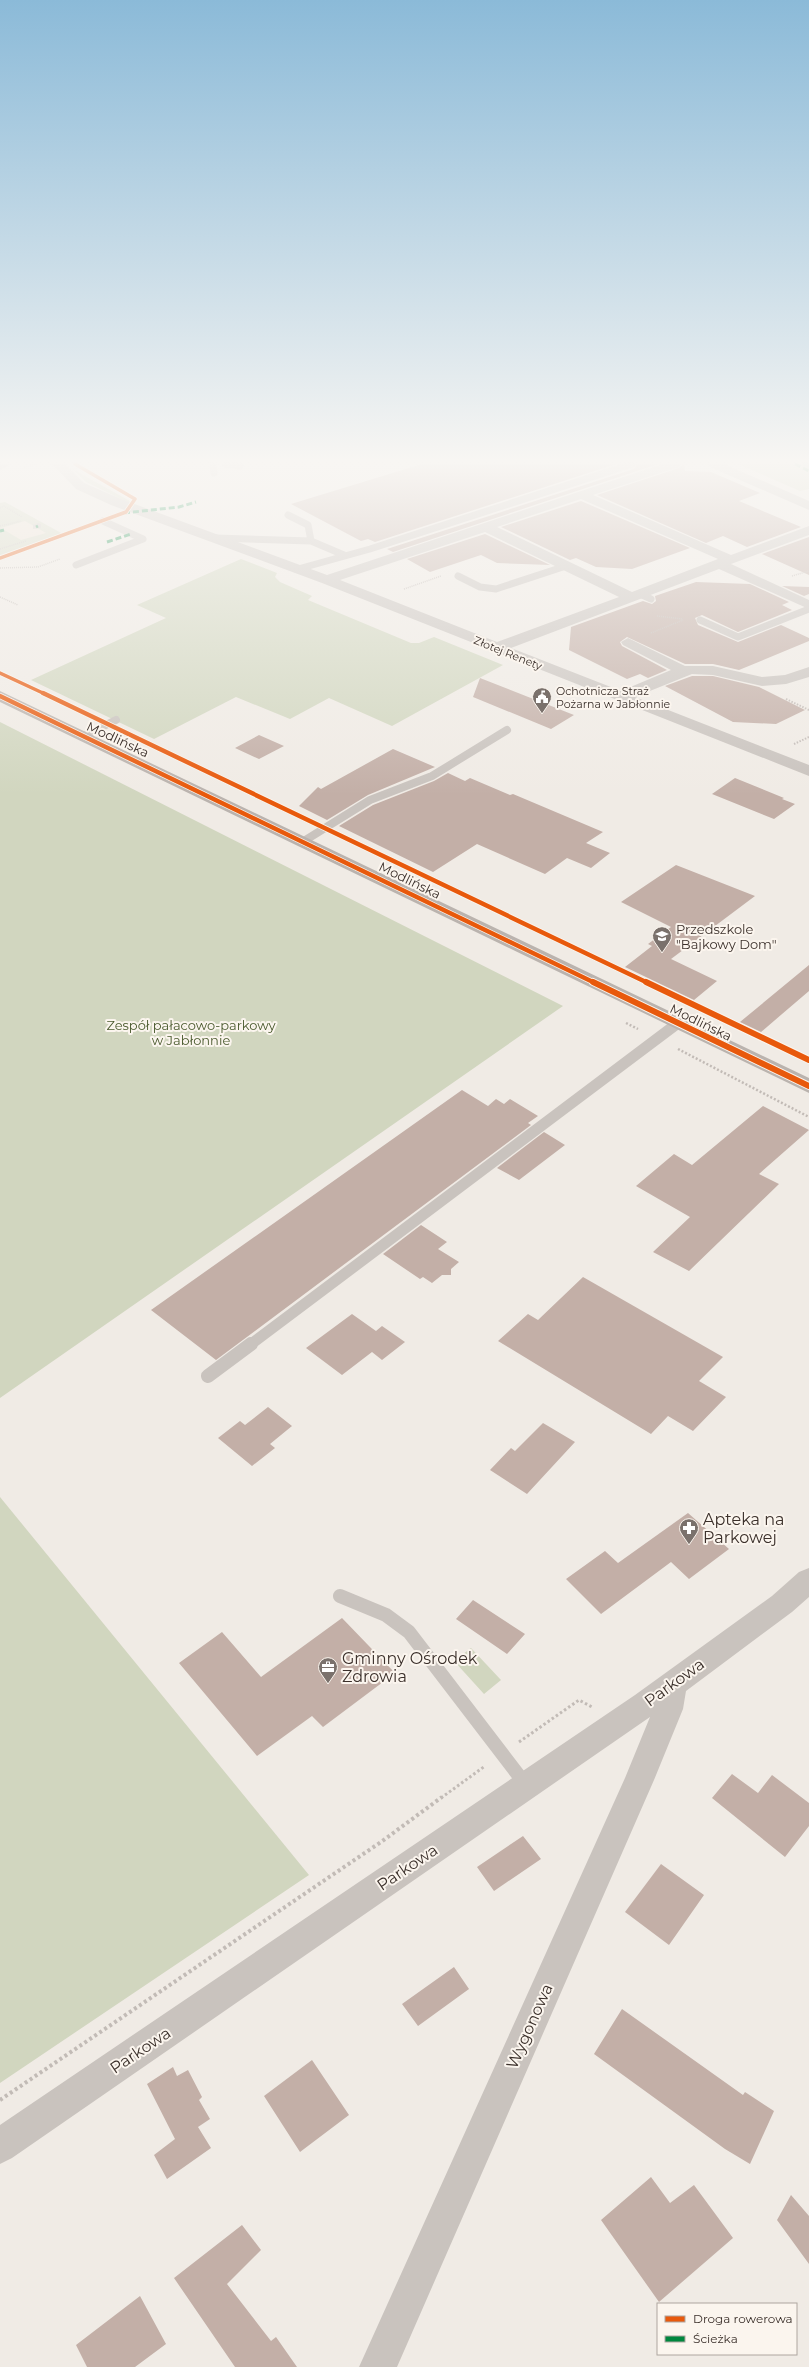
<svg xmlns="http://www.w3.org/2000/svg" width="809" height="2367" font-family="Montserrat,sans-serif">
  <style>
    .green { fill: #d1d6bf }
    .plaza { fill: #eee3d5 }
    .lines { fill: none; stroke-linecap: round; stroke-linejoin: round }
    .stream { stroke: #a1c2c1; stroke-width: 5 }
    .building { fill: #c3afa7 }
    .path-far4 { stroke: #c2bbb6; stroke-width: 1.5; stroke-dasharray: 1 1; stroke-linecap: butt }
    .path-far3 { stroke: #c2bbb6; stroke-width: 2; stroke-dasharray: 1.5 1.5; stroke-linecap: butt }
    .path-far2 { stroke: #c2bbb6; stroke-width: 2.5; stroke-dasharray: 2 2; stroke-linecap: butt }
    .path-far1 { stroke: #c2bbb6; stroke-width: 3; stroke-dasharray: 2.5 2.5; stroke-linecap: butt }
    .path { stroke: #c2bbb6; stroke-width: 4; stroke-dasharray: 3 3; stroke-linecap: butt }
    .service-far3 { stroke: #c9c3be; stroke-width: 7 }
    .service-far2 { stroke: #c9c3be; stroke-width: 8 }
    .service-far1 { stroke: #c9c3be; stroke-width: 11 }
    .service { stroke: #c9c3be; stroke-width: 14 }
    .pedestrian { fill: #c9c3be; fill-rule: evenodd }
    .minor { fill: #c9c3be; fill-rule: evenodd }
    .secondary { fill: #bab3ae; fill-rule: evenodd }
    .quiet { stroke: #00873e; stroke-width: 3; stroke-dasharray: 6 3; stroke-linecap: butt }
    .cycleway-far2-casing { stroke: #fbf5ee; stroke-width: 5 }
    .cycleway-far1-casing { stroke: #fbf5ee; stroke-width: 6 }
    .cycleway-casing { stroke: #fbf5ee; stroke-width: 8 }
    .cycleway-far2 { stroke: #e8590c; stroke-width: 3.5 }
    .cycleway-far1 { stroke: #e8590c; stroke-width: 4.5 }
    .cycleway { stroke: #e8590c; stroke-width: 6 }
    .labels { text-anchor: middle; stroke-width: 4; stroke-linejoin: round; paint-order: stroke }
    .far-street-label { font-size: 11px; fill: #3b302b; stroke: #fbf5ee }
    .far-poi-label { font-size: 11px; fill: #3b302b; stroke: #fbf5ee; text-anchor: start }
    .street-label { font-size: 13px; fill: #3b302b; stroke: #fbf5ee }
    .poi-label { font-size: 13px; fill: #3b302b; stroke: #fbf5ee; text-anchor: start }
    .park-label { font-size: 13px; fill: #4a5a2e; stroke: #fbf5ee }
    .near-poi-label { font-size: 16px; fill: #3b302b; stroke: #fbf5ee; text-anchor: start }
    .near-street-label { font-size: 16px; fill: #3b302b; stroke: #fbf5ee }
  </style>
  <rect width="100%" height="100%" fill="#f0ebe5"/>
  <path class="green" d="M 67,464 L 74,470 L 130,501 L 129,503 L 86,482 Z
    M 738,464 L 809,464 L 809,489 L 800,491 Z
    M 5,502 L 63,534 L 0,556 L 0,503 Z
    M 241,559 L 277,573 L 275,577 L 280,582 L 312,596 L 308,600 L 411,643 L 419,643 L 434,637 L 503,665 L 392,726 L 329,698 L 290,719 L 236,697 L 154,739 L 31,680 L 166,618 L 137,605 Z
    M 0,722 L 563,1006 L 0,1398 Z
    M 0,1497 L 309,1875 L 0,2083 Z
    M 471,1648 L 501,1680 L 484,1694 L 454,1661 Z"/>
  <path class="plaza" d="M 25,521 L 46,533 L 21,540 L 1,528 Z"/>
  <g class="lines">
    <path class="stream" d="M 805,464 L 809,466"/>
  </g>
  <path class="building" d="M 422,464 L 616,464 L 375,542 L 368,539 L 361,541 L 291,504 Z
    M 637,464 L 658,464 L 393,552 L 387,549 L 634,469 Z
    M 684,464 L 685,471 L 711,472 L 760,493 L 739,501 L 801,527 L 747,547 L 723,536 L 706,543 L 597,495 L 679,468 Z
    M 581,501 L 690,548 L 632,569 L 596,567 L 576,558 L 570,560 L 501,527 Z
    M 485,534 L 550,565 L 497,563 L 481,555 L 430,572 L 407,559 Z
    M 809,537 L 809,575 L 762,554 Z
    M 696,582 L 750,584 L 789,602 L 782,605 L 792,610 L 738,632 L 702,615 L 695,618 L 698,625 L 738,642 L 781,625 L 809,638 L 809,641 L 739,670 L 713,664 L 685,664 L 627,637 L 620,642 L 622,646 L 667,670 L 648,678 L 640,674 L 627,679 L 569,650 L 571,627 L 643,601 L 652,604 L 656,601 L 655,596 Z
    M 782,586 L 809,587 L 809,594 L 804,596 Z
    M 692,676 L 713,676 L 759,687 L 805,710 L 776,724 L 733,722 L 665,686 Z
    M 480,678 L 574,715 L 551,729 L 473,697 Z
    M 259,735 L 284,746 L 259,759 L 235,748 Z
    M 393,749 L 435,767 L 368,795 L 327,820 L 299,806 L 318,787 L 321,789 Z
    M 448,773 L 465,781 L 470,778 L 510,795 L 513,794 L 603,832 L 586,843 L 610,853 L 591,868 L 567,858 L 545,874 L 477,844 L 433,872 L 339,826 L 373,805 L 434,781 Z
    M 735,778 L 784,798 L 782,799 L 795,804 L 774,819 L 712,794 Z
    M 676,865 L 755,896 L 671,959 L 717,981 L 694,1000 L 625,967 L 652,946 L 648,944 L 671,927 L 621,902 Z
    M 809,965 L 809,991 L 761,1032 L 740,1022 Z
    M 462,1090 L 488,1106 L 496,1099 L 504,1104 L 510,1099 L 538,1116 L 528,1123 L 531,1125 L 216,1360 L 151,1310 Z
    M 763,1106 L 809,1130 L 759,1174 L 779,1184 L 689,1271 L 653,1252 L 690,1217 L 636,1186 L 674,1154 L 692,1165 Z
    M 544,1132 L 565,1145 L 519,1180 L 497,1168 Z
    M 421,1225 L 447,1242 L 438,1249 L 459,1262 L 451,1269 L 451,1275 L 442,1275 L 432,1283 L 423,1277 L 420,1279 L 383,1254 Z
    M 583,1277 L 723,1357 L 699,1381 L 726,1397 L 693,1431 L 668,1416 L 651,1434 L 498,1341 L 528,1314 L 538,1320 Z
    M 352,1314 L 376,1331 L 382,1326 L 405,1342 L 382,1360 L 372,1352 L 342,1375 L 306,1348 Z
    M 268,1407 L 292,1426 L 270,1444 L 275,1448 L 252,1466 L 218,1438 L 240,1421 L 245,1425 Z
    M 543,1423 L 575,1442 L 527,1494 L 490,1470 L 511,1448 L 515,1451 Z
    M 688,1513 L 729,1549 L 689,1579 L 671,1562 L 601,1614 L 566,1579 L 605,1551 L 618,1563 Z
    M 473,1600 L 525,1634 L 507,1654 L 456,1619 Z
    M 342,1618 L 395,1673 L 323,1727 L 312,1716 L 257,1756 L 179,1663 L 222,1632 L 261,1677 Z
    M 732,1774 L 758,1793 L 772,1775 L 809,1803 L 809,1826 L 785,1857 L 712,1798 Z
    M 523,1836 L 541,1859 L 494,1891 L 477,1867 Z
    M 661,1864 L 704,1895 L 669,1945 L 625,1912 Z
    M 454,1967 L 469,1989 L 418,2026 L 402,2004 Z
    M 622,2009 L 743,2095 L 745,2092 L 774,2111 L 750,2164 L 725,2149 L 594,2054 Z
    M 312,2060 L 349,2115 L 300,2152 L 264,2096 Z
    M 173,2067 L 177,2076 L 188,2070 L 202,2097 L 199,2100 L 210,2119 L 198,2127 L 211,2148 L 167,2179 L 154,2155 L 175,2139 L 147,2084 Z
    M 651,2177 L 670,2203 L 694,2185 L 733,2238 L 659,2302 L 601,2220 Z
    M 791,2195 L 809,2216 L 809,2264 L 777,2220 Z
    M 242,2225 L 261,2250 L 227,2284 L 271,2341 L 276,2337 L 297,2367 L 235,2367 L 174,2278 Z
    M 140,2296 L 166,2344 L 135,2367 L 87,2367 L 76,2345 Z"/>
  <g class="lines">
    <path class="path-far4" d="M 24,467 L 37,464
      M 0,508 L 4,506 L 22,517
      M 0,526 L 21,521
      M 0,549 L 26,541
      M 0,568 L 38,567 L 60,559
      M 792,576 L 809,571
      M 404,589 L 441,576
      M 0,597 L 18,605
      M 657,616 L 683,619
      M 651,633 L 683,620"/>
    <path class="path-far3" d="M 786,699 L 809,710
      M 794,744 L 809,737"/>
    <path class="path-far2" d="M 626,1023 L 638,1029
      M 678,1049 L 809,1117"/>
    <path class="path-far1" d="M 519,1742 L 579,1700 L 592,1707
      M 441,1798 L 485,1766"/>
    <path class="path" d="M 0,2100 L 381,1842 L 442,1797"/>
    <path class="service-far3" d="M 213,464 L 214,473
      M 225,464 L 240,466
      M 288,515 L 308,525 L 311,541
      M 215,538 L 311,541 L 344,555
      M 76,565 L 143,539 L 103,521
      M 298,569 L 370,549 L 632,464
      M 458,576 L 480,587 L 496,589 L 566,566
      M 640,594 L 651,599
      M 700,620 L 738,637 L 809,609"/>
    <path class="service-far2" d="M 84,736 L 116,720
      M 304,841 L 370,800 L 432,776 L 507,730"/>
    <path class="service-far1" d="M 250,1345 L 678,1023"/>
    <path class="service" d="M 208,1376 L 251,1344
      M 340,1596 L 386,1615 L 409,1632 L 526,1785"/>
    <path class="pedestrian" d="M 38,523 L 41,524 L 41,528 L 33,529 L 33,525 Z"/>
    <path class="minor" d="M 52,464 L 65,464 L 84,483 L 121,499 L 327,575 L 663,464 L 681,464 L 679,467 L 593,495 L 731,555 L 809,526 L 809,535 L 731,564 L 809,600 L 809,609 L 719,569 L 511,648 L 621,691 L 671,670 L 623,645 L 621,642 L 628,638 L 685,666 L 713,666 L 762,677 L 785,675 L 809,667 L 809,677 L 786,684 L 762,686 L 713,675 L 692,674 L 635,697 L 809,765 L 809,776 L 322,583 L 111,505 L 76,489 ZM 581,499 L 718,559 L 632,592 L 497,527 ZM 485,532 L 619,597 L 497,642 L 340,580 Z
      M 708,464 L 724,464 L 809,501 L 809,510 L 710,467 Z
      M 809,1568 L 809,1597 L 792,1612 L 686,1691 L 683,1709 L 654,1780 L 397,2367 L 359,2367 L 625,1778 L 650,1717 L 12,2158 L 0,2164 L 0,2125 L 635,1695 L 772,1596 L 799,1572 Z"/>
    <path class="secondary" d="M 0,464 L 11,464 L 0,470 Z
      M 0,691 L 809,1078 L 809,1093 L 0,702 Z"/>
    <path class="quiet" d="M 795,464 L 809,471
      M 124,513 L 179,507 L 196,502
      M 36,527 L 38,526
      M 0,531 L 4,530
      M 107,542 L 131,534"/>
    <defs>
      <path id="cycleway-far2" d="M 0,558 L 126,512 L 135,499 L 75,464
        M 0,673 L 45,694"/>
      <path id="cycleway-far1" d="M 43,693 L 648,983
        M 0,696 L 595,983"/>
      <path id="cycleway" d="M 593,982 L 809,1086
        M 646,982 L 809,1060"/>
    </defs>
    <use href="#cycleway-far2" class="cycleway-far2-casing"/>
    <use href="#cycleway-far1" class="cycleway-far1-casing"/>
    <use href="#cycleway" class="cycleway-casing"/>
    <use href="#cycleway-far2" class="cycleway-far2"/>
    <use href="#cycleway-far1" class="cycleway-far1"/>
    <use href="#cycleway" class="cycleway"/>
  </g>
  <linearGradient id="sky" x2="0" y2="1"><stop stop-color="#8bbad8"/><stop offset="0.58" stop-color="#f8f6f3"/><stop offset="1" stop-color="#f8f6f3" stop-opacity="0"/></linearGradient>
  <rect width="809" height="795" fill="url(#sky)"/>
  <defs>
    <symbol id="civic-pin" viewBox="-11 -11 22 30"><path d="M0 17L-7.5 6A9.5 9.5 0 1 1 7.5 6Z" fill="#7a716c" stroke="#fbf5ee"/><path d="M-.6-6.5H3V-4.5H.6V-3L4-1V1h2V6H-6V1h2V-1L-.6-3ZM-1.2 2.5V6h2.4V2.5Z" fill="#fff"/></symbol>
    <symbol id="school-pin" viewBox="-11 -11 22 30"><path d="M0 17L-7.5 6A9.5 9.5 0 1 1 7.5 6Z" fill="#7a716c" stroke="#fbf5ee"/><path d="M0-5L7-2L0 1L-7-2ZM-4 1L0 2.5L4 1V4Q0 6-4 4Z" fill="#fff"/></symbol>
    <symbol id="pharmacy-pin" viewBox="-11 -11 22 30"><path d="M0 17L-7.5 6A9.5 9.5 0 1 1 7.5 6Z" fill="#7a716c" stroke="#fbf5ee"/><path d="M-2-6h4v4h4v4h-4v4h-4v-4h-4v-4h4Z" fill="#fff"/></symbol>
    <symbol id="office-pin" viewBox="-11 -11 22 30"><path d="M0 17L-7.5 6A9.5 9.5 0 1 1 7.5 6Z" fill="#7a716c" stroke="#fbf5ee"/><path d="M-6-3h4V-5.5h4V-3h4V5H-6ZM-1-4.5V-3h2v-1.5ZM-6 0V1H6V0Z" fill="#fff"/></symbol>
  </defs>
  <g fill-rule="evenodd">
    <use href="#civic-pin" x="531" y="686" width="22" height="30"/>
    <use href="#school-pin" x="651" y="925" width="22" height="30"/>
    <use href="#pharmacy-pin" x="678" y="1517" width="22" height="30"/>
    <use href="#office-pin" x="317" y="1656" width="22" height="30"/>
  </g>
  <g class="labels">
    <g class="far-street-label">
      <text transform="translate(508 653) rotate(22)" y="4">Złotej Renety</text>
    </g>
    <g class="far-poi-label">
      <text x="556" y="695">Ochotnicza Straż<tspan x="556" dy="13">Pożarna w Jabłonnie</tspan></text>
    </g>
    <g class="street-label">
      <text transform="translate(118 739) rotate(25)" y="5">Modlińska</text>
      <text transform="translate(410 880) rotate(26)" y="5">Modlińska</text>
      <text transform="translate(701 1022) rotate(26)" y="5">Modlińska</text>
    </g>
    <g class="poi-label">
      <text x="676" y="934">Przedszkole<tspan x="676" dy="15">"Bajkowy Dom"</tspan></text>
    </g>
    <g class="park-label">
      <text x="191" y="1030">Zespół pałacowo-parkowy<tspan x="191" dy="15">w Jabłonnie</tspan></text>
    </g>
    <g class="near-poi-label">
      <text x="703" y="1525">Apteka na<tspan x="703" dy="18">Parkowej</tspan></text>
      <text x="342" y="1664">Gminny Ośrodek<tspan x="342" dy="18">Zdrowia</tspan></text>
    </g>
    <g class="near-street-label">
      <text transform="translate(674 1682) rotate(-36)" y="6">Parkowa</text>
      <text transform="translate(407 1867) rotate(-34)" y="6">Parkowa</text>
      <text transform="translate(529 2026) rotate(-66)" y="6">Wygonowa</text>
      <text transform="translate(140 2050) rotate(-34)" y="6">Parkowa</text>
    </g>
  </g>
  <rect x="657" y="2303" width="140" height="52" fill="#fbf5ee" stroke="#aea6a0"/>
  <rect x="665" y="2316" width="20" height="6" fill="#e8590c" stroke="#aea6a0"/>
  <text x="693" y="2323" font-size="12" fill="#3b302b">Droga rowerowa</text>
  <rect x="665" y="2336" width="20" height="6" fill="#00873e" stroke="#aea6a0"/>
  <text x="693" y="2343" font-size="12" fill="#3b302b">Ścieżka</text>
</svg>
